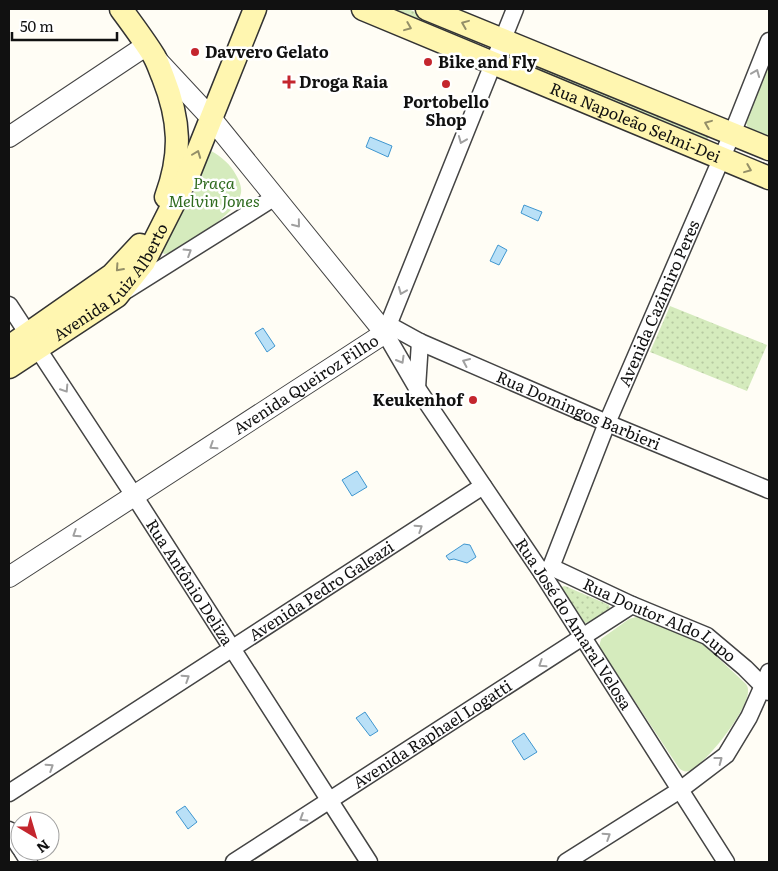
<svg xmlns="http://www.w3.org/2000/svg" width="778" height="871" font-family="Literata,serif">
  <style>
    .grass { fill: url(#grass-dots) }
    .park { fill: #d5ebbd }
    .water { fill: #b9e0f7; stroke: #3f96cf }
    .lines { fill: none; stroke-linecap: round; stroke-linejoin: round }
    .minor-casing { stroke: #444; stroke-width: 19 }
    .tertiary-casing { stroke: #444; stroke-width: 22 }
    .secondary-casing { stroke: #333; stroke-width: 25 }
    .minor { stroke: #fff; stroke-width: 16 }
    .tertiary { stroke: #fff; stroke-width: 20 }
    .secondary { stroke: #fff6b0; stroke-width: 22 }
    .oneway { stroke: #948f68 }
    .oneway2 { stroke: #a0a0a0 }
    .poi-dot { fill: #c4262e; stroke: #fff; stroke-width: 2 }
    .labels { text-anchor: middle; stroke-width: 5; stroke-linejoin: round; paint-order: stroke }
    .poi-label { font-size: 16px; font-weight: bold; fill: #111; stroke: #fff; text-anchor: start }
    .street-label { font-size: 16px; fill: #111; stroke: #fff }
    .park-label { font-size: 16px; font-style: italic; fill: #2f6b1f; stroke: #fff }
  </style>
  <defs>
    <pattern id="grass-dots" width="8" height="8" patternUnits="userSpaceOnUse" patternTransform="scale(1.25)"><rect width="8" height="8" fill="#d5ebbd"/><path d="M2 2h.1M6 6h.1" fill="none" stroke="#b6c8a1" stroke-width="1.8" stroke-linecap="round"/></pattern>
  </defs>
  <rect width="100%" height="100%" fill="#fffdf5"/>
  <path class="grass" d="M 381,9 L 408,9 L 477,37 L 479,41 L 477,45 Z
    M 519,59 L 603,93 L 615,94 L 708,133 L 708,138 L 705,141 L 517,66 Z
    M 670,306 L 767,345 L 747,391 L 650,352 Z
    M 565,586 L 609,605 L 610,608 L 590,622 L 585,623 L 563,592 L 561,587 Z"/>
  <path class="park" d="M 769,56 L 769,140 C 754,134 747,134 745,116 Z
    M 211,151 C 221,156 231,165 236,175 C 239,180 242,187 241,193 C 237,215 189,241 171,253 L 164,254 L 160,249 L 203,155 Z
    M 636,617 L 642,618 L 702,643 L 745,683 C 747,685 748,687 748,690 C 750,708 706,764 689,771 C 685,772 682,771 679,768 L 599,647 L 601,639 L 629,619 Z"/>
  <path class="water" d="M 370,137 L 392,146 L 388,157 L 366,147 Z
    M 524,205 L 542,212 L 538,221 L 521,213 Z
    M 498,245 L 507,250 L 499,265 L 490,261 Z
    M 263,328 L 275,346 L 267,352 L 255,333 Z
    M 357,471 L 367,487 L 352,496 L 342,480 Z
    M 464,544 L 470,545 L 476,557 L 467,563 L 454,559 L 449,560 L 446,556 Z
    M 365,712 L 378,731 L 370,736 L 356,718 Z
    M 524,733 L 537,752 L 524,760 L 512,741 Z
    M 185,806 L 197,822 L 188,829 L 176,812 Z"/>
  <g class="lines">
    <defs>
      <g id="minor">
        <path id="s1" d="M 515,9 L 385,333 L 417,388 L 542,573 L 726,862"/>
        <path d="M 127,290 L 275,197"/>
        <path id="s2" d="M 9,305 L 135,497 L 369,862"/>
        <path id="s3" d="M 389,325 L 420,342 L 607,423 L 769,490"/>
        <path d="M 417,388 L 420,342"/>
        <path id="s4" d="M 551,567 L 607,423 L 732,134 L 769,41"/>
        <path id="s5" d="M 542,573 L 551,567 L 632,605 L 707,636 L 745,668 L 769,692"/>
        <path id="s6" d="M 9,793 L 483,486"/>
        <path d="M 9,830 L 20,848"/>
        <path d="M 22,851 L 29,862"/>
        <path id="s7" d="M 234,862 L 632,605"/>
        <path d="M 566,862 L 680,790 L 726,755 L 749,717 L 769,672"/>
      </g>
      <g id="tertiary">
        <path d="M 9,137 L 147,45"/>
        <path id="s8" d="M 9,577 L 385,333 L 211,118 L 158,61"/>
      </g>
      <g id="secondary">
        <path d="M 121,9 C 132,24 144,40 154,56 C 158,63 160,70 163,77 C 180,120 182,154 166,197"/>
        <path id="s9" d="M 363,9 L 769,178"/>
        <path d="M 427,9 L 769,149"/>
        <path d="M 9,347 L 112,275 L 140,245"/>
        <path id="s10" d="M 9,367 L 117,296 L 144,262 L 190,171 L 255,9"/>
      </g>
    </defs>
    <use href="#minor" class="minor-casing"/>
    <use href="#tertiary" class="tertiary-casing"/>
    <use href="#secondary" class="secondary-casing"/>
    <use href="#minor" class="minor"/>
    <use href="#tertiary" class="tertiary"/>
    <use href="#secondary" class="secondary"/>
  </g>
  <defs><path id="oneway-chevron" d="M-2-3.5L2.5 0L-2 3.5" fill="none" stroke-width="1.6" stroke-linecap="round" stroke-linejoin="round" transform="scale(1.25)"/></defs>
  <g class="oneway">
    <use href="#oneway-chevron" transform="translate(465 24) rotate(-158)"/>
    <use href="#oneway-chevron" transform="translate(408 27) rotate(22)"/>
    <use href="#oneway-chevron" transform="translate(708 124) rotate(-158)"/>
    <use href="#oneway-chevron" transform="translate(197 154) rotate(-69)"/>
    <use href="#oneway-chevron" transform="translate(748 169) rotate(22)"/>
    <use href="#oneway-chevron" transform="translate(119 268) rotate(132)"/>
  </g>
  <g class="oneway2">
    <use href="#oneway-chevron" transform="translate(756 73) rotate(-68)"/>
    <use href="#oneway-chevron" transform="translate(462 140) rotate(112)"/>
    <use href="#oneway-chevron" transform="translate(297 224) rotate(51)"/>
    <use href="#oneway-chevron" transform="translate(188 252) rotate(-32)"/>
    <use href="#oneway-chevron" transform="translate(402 291) rotate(112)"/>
    <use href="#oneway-chevron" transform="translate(401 360) rotate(60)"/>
    <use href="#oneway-chevron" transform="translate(466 362) rotate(-156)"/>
    <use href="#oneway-chevron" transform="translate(65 389) rotate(57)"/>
    <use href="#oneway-chevron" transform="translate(213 446) rotate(147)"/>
    <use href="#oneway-chevron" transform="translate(419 528) rotate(-33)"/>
    <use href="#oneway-chevron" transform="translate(76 534) rotate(147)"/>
    <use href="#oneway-chevron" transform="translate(542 664) rotate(147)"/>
    <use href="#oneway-chevron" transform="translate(186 678) rotate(-33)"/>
    <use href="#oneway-chevron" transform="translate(719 760) rotate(-37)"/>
    <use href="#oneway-chevron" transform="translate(50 767) rotate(-33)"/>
    <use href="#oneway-chevron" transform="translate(303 818) rotate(148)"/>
    <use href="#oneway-chevron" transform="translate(607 836) rotate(-33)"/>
  </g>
  <g class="poi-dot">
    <circle cx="195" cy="52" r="5"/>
    <circle cx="428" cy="62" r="5"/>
    <path d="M286.5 74.5h5v5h5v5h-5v5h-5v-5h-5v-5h5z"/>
    <circle cx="446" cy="84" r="5"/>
    <circle cx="473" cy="400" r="5"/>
  </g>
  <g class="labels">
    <g class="poi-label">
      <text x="205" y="58">Davvero Gelato</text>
      <text x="438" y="68">Bike and Fly</text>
      <text x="299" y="88">Droga Raia</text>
      <text x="446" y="108" text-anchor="middle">Portobello<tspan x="446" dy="18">Shop</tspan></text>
      <text x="463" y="406" text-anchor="end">Keukenhof</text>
    </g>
    <g class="street-label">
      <text dy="6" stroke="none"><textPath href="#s9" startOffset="295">Rua Napoleão Selmi-Dei</textPath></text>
      <text dy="6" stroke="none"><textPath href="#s10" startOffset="135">Avenida Luiz Alberto</textPath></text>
      <text dy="6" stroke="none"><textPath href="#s4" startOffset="285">Avenida Cazimiro Peres</textPath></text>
      <text dy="6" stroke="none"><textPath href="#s8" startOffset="354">Avenida Queiroz Filho</textPath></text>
      <text dy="6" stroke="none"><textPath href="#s3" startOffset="208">Rua Domingos Barbieri</textPath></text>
      <text dy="6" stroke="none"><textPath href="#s2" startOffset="331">Rua Antônio Deliza</textPath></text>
      <text dy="6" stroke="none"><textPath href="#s6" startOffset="372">Avenida Pedro Galeazi</textPath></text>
      <text dy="6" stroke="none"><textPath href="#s5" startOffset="132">Rua Doutor Aldo Lupo</textPath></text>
      <text dy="6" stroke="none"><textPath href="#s1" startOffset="696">Rua José do Amaral Velosa</textPath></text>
      <text dy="6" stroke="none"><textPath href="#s7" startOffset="236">Avenida Raphael Logatti</textPath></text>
    </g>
    <g class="park-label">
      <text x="214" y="189">Praça<tspan x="214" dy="18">Melvin Jones</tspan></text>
    </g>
  </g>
  <rect width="778" height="871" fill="none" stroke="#111111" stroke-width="20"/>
  <g transform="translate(35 836) rotate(142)"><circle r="24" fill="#ffffff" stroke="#a0a0a0"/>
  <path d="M0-4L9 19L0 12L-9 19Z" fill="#c4262e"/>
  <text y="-8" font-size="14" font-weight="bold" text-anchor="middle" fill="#111111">N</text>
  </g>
  <path d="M12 32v8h105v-8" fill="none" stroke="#111111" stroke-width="2.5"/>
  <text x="20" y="32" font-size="15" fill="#111111" stroke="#ffffff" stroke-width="4" paint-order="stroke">50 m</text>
</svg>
